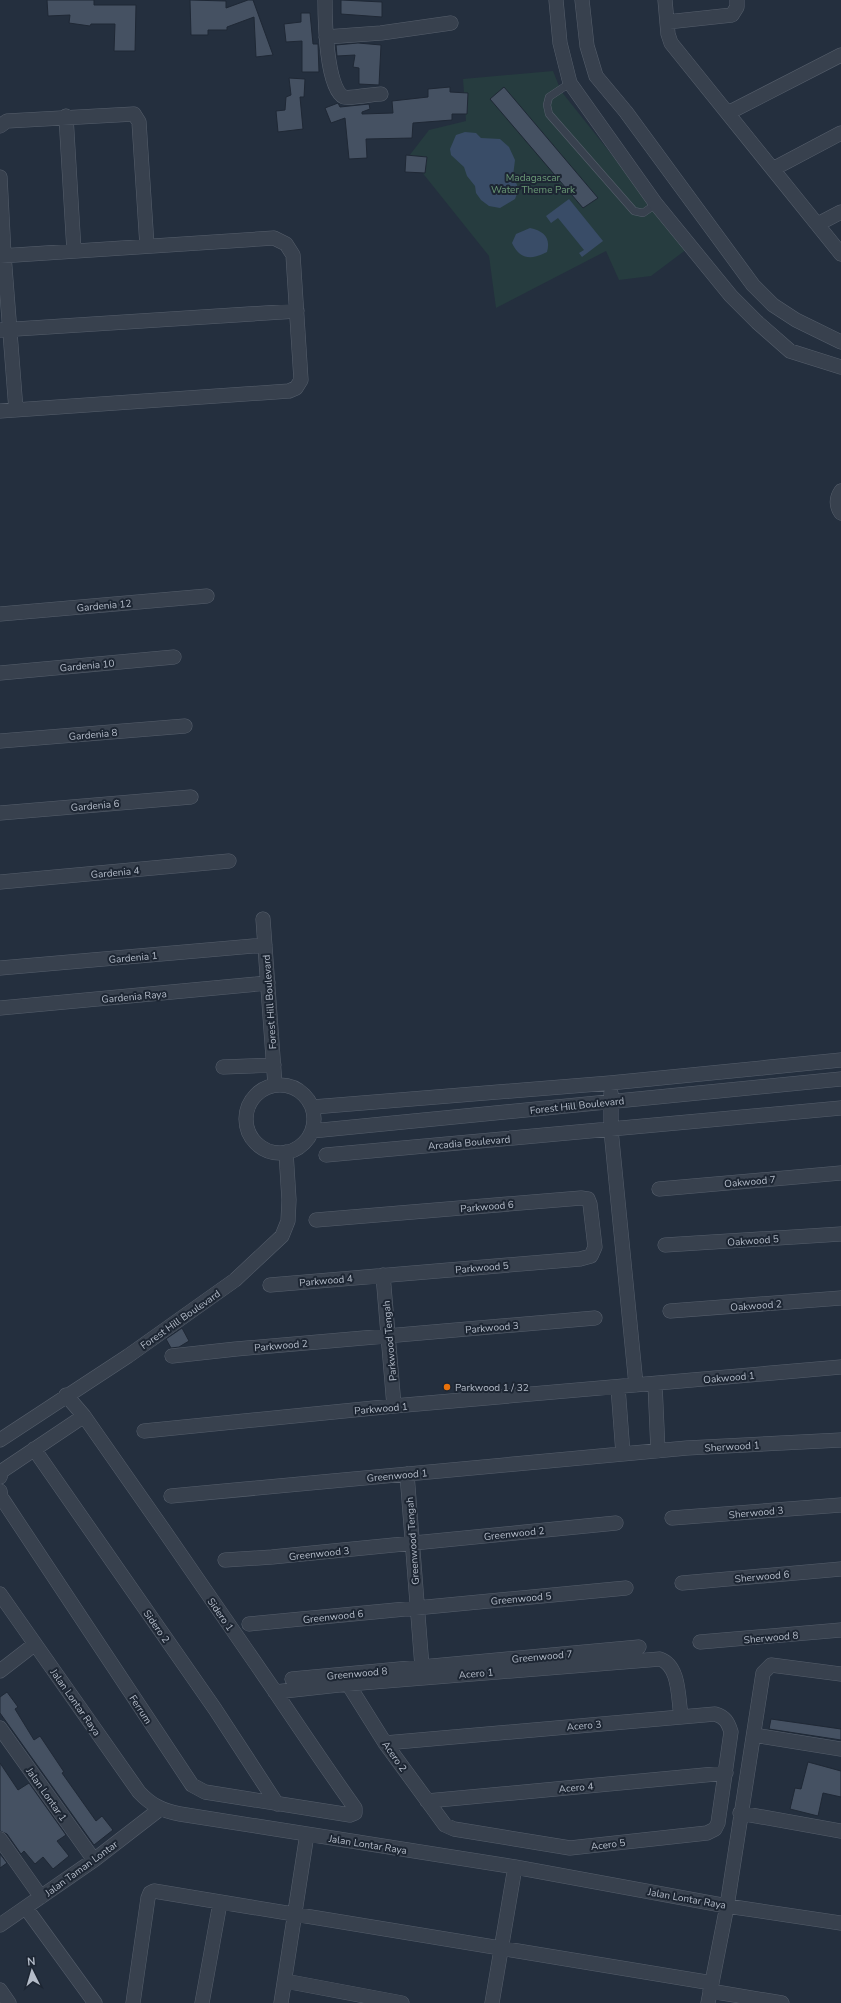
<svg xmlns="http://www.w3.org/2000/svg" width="841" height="2003" font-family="'Nunito Sans',sans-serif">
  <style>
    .green { fill: #263c3f }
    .water { fill: #394c67 }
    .building { fill: #455162; stroke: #1f2835 }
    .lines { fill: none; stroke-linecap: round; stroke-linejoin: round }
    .lane-casing { stroke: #565f6c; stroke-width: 8 }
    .street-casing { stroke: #565f6c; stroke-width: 15 }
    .lane { stroke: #38414e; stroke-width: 7 }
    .street { stroke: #38414e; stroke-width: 14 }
    .food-dot { fill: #e8710a; stroke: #1d2633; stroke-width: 1.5 }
    .labels { text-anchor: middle; stroke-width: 4; stroke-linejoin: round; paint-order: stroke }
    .park-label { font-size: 10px; fill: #6b9a76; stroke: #1d2633 }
    .street-label { font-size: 10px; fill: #b4bcc9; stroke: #1d2633 }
    .poi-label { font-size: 10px; fill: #b4bcc9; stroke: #1d2633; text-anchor: start }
  </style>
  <rect width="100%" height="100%" fill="#242f3e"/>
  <path class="green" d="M 553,71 L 561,91 L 687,249 L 651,276 L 619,280 L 606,251 L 496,308 L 489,256 L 409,156 L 429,130 L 466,121 L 463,79 Z"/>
  <path class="water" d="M 465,132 L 476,133 L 481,138 L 500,139 L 509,147 L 515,160 L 513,176 L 517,185 L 517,194 L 515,199 L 500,208 L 489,206 L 481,200 L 476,193 L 475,186 L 467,176 L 464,167 L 451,155 L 450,149 L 456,135 Z
    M 569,199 L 603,241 L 582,257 L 579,253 L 584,250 L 558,218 L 551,223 L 546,216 Z
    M 530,228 C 544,231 551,238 547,252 C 532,260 520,260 512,243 L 516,234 Z"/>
  <path class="building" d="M 47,0 L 94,0 L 94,5 L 136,5 L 135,51 L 114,51 L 115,24 L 91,24 L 90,26 L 69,23 L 70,15 L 48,16 Z
    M 190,0 L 226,1 L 226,8 L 248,0 L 253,0 L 273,55 L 256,57 L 254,17 L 227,27 L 227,30 L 208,30 L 208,35 L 191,35 Z
    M 341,0 L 382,2 L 382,17 L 341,14 Z
    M 301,13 L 310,13 L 313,44 L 318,44 L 319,72 L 302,72 L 302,41 L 286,42 L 284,24 L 301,22 Z
    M 358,43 L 381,45 L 379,85 L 359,84 L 359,68 L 353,67 L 355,55 L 337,56 L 336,45 Z
    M 289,78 L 305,79 L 304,97 L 300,97 L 303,129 L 278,132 L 276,111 L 285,110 L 286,97 L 291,95 Z
    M 450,87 L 450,92 L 468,93 L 467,114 L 452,114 L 452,120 L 413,123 L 412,138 L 366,139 L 367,158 L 349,159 L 345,118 L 331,123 L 325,108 L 338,103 L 340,107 L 369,104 L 370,109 L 362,112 L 362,114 L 393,113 L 392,101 L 428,97 L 428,89 Z
    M 504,87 L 598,198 L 583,208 L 490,99 Z
    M 406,155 L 427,157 L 425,173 L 405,172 Z
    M 182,1328 L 189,1341 L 179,1347 L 171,1348 L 166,1339 Z
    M 7,1692 L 18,1707 L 15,1709 L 34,1740 L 40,1736 L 64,1772 L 62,1773 L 96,1821 L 102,1816 L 113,1830 L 94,1845 L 0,1713 L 0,1697 Z
    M 771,1719 L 841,1729 L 841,1740 L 769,1729 Z
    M 808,1762 L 841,1771 L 841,1797 L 823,1793 L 818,1816 L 790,1809 L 795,1788 L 801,1789 Z
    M 0,1763 L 18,1790 L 29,1783 L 66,1835 L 57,1841 L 69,1856 L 53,1869 L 43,1857 L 35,1864 L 24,1851 L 21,1854 L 7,1834 L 0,1831 Z
    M 0,1854 L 7,1863 L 0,1868 Z"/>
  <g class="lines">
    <defs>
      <path id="lane" d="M 570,83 L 549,97 L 547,105 L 549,114 L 634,211 L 643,213 L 656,204"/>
      <path id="street" d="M 325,0 C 325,18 326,89 344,97 C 350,99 373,94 381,94
        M 556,0 L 560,43 L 570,83 L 656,204 L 731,296 L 757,322 L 790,351 L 841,367
        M 582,0 L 587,46 L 596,76 L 626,112 L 753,285 L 773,305 L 796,320 L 841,342
        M 665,0 L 668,34 L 671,43 L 841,254
        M 667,22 L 732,15 L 737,7 L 737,0
        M 326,37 L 381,33 L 451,23
        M 728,113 L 841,55
        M 66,116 L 74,251
        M 0,126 L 7,121 L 134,114 L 139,122 L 147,246
        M 773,169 L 841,133
        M 0,177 L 4,255 L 16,410
        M 818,224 L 841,212
        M 0,256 L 274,238 L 286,244 L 293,255 L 301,380 L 296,388 L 289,391 L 0,411
        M 0,330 L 297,311
        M 841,491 C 836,498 836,506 841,513
        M 0,614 L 207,596
        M 0,673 L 174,657
        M 0,741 L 185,726
        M 0,813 L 191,797
        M 0,882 L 229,861
        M 263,919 L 275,1085
        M 0,968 L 265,945
        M 0,1008 L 268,983
        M 223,1067 L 274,1065
        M246 1119a34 34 0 1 1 68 0a34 34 0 1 1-68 0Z
        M 611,1093 L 611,1130 L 636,1385
        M 313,1107 L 610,1083 L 841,1060
        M 312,1131 L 841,1079
        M 326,1155 L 841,1108
        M 659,1189 L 841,1173
        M 665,1245 L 841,1234
        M 383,1275 L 394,1406
        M 270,1285 L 580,1259 L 591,1256 L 595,1247 L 590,1204 L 588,1199 L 581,1198 L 316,1220
        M 670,1311 L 841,1298
        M 172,1356 L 236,1349 L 595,1318
        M 655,1384 L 658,1451
        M 618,1387 L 623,1454
        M 144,1431 L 394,1406 L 841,1367
        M 0,1440 L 128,1356 L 235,1280 L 282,1236 L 288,1221 L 289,1200 L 286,1152
        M 34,1449 L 215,1709 L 277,1804
        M 407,1474 L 422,1667
        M 0,1477 L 2,1471 L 84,1416
        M 0,1491 L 1,1497 L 192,1785 L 205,1792 L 350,1815 L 355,1813 L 355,1808 C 327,1769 301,1730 274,1690 C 211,1598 148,1507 84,1416 L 66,1395
        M 171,1496 L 687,1448 L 841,1440
        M 672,1518 L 841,1505
        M 225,1560 L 272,1557 L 616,1523
        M 682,1583 L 841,1569
        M 0,1594 L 139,1792 C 151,1805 163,1811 180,1814 L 515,1867 L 727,1906 L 841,1923
        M 249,1624 L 626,1588
        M 700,1642 L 841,1630
        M 0,1671 L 35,1644
        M 292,1679 L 639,1647
        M 348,1684 L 385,1743 L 445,1825 L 454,1829 L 570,1848 L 707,1833 L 715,1829 L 718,1823 L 731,1732 C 728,1722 725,1717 715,1714 L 385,1743
        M 275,1692 L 348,1684 L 660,1659 C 680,1666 678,1698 681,1716
        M 0,1728 L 94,1860
        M 754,1735 L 841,1749
        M 427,1801 L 726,1773
        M 740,1813 L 841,1831
        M 0,1839 L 41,1897
        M 26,1908 L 95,2003
        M 0,1925 L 94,1860 L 160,1809
        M 285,1981 L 402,2003
        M 0,1990 L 9,2003
        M 710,1991 L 782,2003
        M 133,2003 L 148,1898 L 150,1893 L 154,1891 L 712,1983
        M 202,2003 L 220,1903
        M 281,2003 L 307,1834
        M 492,2003 L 515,1867
        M 708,2003 L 727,1906 L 763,1673 L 771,1665 L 841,1674"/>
    </defs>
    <use href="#lane" class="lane-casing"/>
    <use href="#street" class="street-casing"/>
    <use href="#lane" class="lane"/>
    <use href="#street" class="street"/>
  </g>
  <circle class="food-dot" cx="447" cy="1387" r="4"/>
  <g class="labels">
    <g class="park-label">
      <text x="533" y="181">Madagascar<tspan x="533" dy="12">Water Theme Park</tspan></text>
    </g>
    <g class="street-label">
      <text transform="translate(104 605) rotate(-5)" y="4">Gardenia 12</text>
      <text transform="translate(87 665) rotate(-5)" y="4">Gardenia 10</text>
      <text transform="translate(93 734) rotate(-5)" y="4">Gardenia 8</text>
      <text transform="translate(95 805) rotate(-5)" y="4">Gardenia 6</text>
      <text transform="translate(115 872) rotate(-5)" y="4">Gardenia 4</text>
      <text transform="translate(133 957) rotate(-5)" y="4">Gardenia 1</text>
      <text transform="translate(134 996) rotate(-5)" y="4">Gardenia Raya</text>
      <text transform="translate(269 1002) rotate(-94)" y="4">Forest Hill Boulevard</text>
      <text transform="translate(577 1105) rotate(-6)" y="4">Forest Hill Boulevard</text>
      <text transform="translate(469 1142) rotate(-5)" y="4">Arcadia Boulevard</text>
      <text transform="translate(750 1181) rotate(-5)" y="4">Oakwood 7</text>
      <text transform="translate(487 1206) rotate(-5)" y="4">Parkwood 6</text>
      <text transform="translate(753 1240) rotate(-4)" y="4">Oakwood 5</text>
      <text transform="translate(482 1267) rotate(-5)" y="4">Parkwood 5</text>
      <text transform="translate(326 1280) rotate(-5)" y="4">Parkwood 4</text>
      <text transform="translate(756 1305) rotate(-4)" y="4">Oakwood 2</text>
      <text transform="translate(180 1319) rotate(-35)" y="4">Forest Hill Boulevard</text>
      <text transform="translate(492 1327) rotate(-5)" y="4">Parkwood 3</text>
      <text transform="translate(389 1341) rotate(-95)" y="4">Parkwood Tengah</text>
      <text transform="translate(281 1345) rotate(-5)" y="4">Parkwood 2</text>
      <text transform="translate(729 1377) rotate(-5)" y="4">Oakwood 1</text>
      <text transform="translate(381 1408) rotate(-5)" y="4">Parkwood 1</text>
      <text transform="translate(732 1446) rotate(-3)" y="4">Sherwood 1</text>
      <text transform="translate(397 1475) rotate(-5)" y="4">Greenwood 1</text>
      <text transform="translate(756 1512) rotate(-5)" y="4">Sherwood 3</text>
      <text transform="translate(514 1533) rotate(-6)" y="4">Greenwood 2</text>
      <text transform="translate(412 1541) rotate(-94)" y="4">Greenwood Tengah</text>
      <text transform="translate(319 1553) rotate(-6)" y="4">Greenwood 3</text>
      <text transform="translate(762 1576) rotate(-5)" y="4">Sherwood 6</text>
      <text transform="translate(521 1598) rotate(-5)" y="4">Greenwood 5</text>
      <text transform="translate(221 1614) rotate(55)" y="4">Sidero 1</text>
      <text transform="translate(333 1616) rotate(-6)" y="4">Greenwood 6</text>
      <text transform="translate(157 1626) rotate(55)" y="4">Sidero 2</text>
      <text transform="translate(771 1637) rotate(-5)" y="4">Sherwood 8</text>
      <text transform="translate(542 1656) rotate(-5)" y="4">Greenwood 7</text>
      <text transform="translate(357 1673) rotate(-5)" y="4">Greenwood 8</text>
      <text transform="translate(476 1673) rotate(-5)" y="4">Acero 1</text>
      <text transform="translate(76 1702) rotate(55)" y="4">Jalan Lontar Raya</text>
      <text transform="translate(141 1709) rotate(57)" y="4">Ferrum</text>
      <text transform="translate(584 1725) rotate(-5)" y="4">Acero 3</text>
      <text transform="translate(395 1756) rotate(55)" y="4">Acero 2</text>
      <text transform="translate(576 1787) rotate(-5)" y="4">Acero 4</text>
      <text transform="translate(47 1794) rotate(55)" y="4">Jalan Lontar 1</text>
      <text transform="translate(368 1844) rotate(9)" y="4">Jalan Lontar Raya</text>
      <text transform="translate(608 1844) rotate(-7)" y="4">Acero 5</text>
      <text transform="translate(81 1868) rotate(-36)" y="4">Jalan Taman Lontar</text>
      <text transform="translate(687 1898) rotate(10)" y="4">Jalan Lontar Raya</text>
    </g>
    <g class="poi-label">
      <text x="455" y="1391">Parkwood 1 / 32</text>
    </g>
  </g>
  <g transform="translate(32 1971) rotate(355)" stroke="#1d2633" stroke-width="3" paint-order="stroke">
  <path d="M0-3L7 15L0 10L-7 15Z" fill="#b4bcc9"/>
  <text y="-6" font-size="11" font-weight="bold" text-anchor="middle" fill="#b4bcc9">N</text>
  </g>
</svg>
